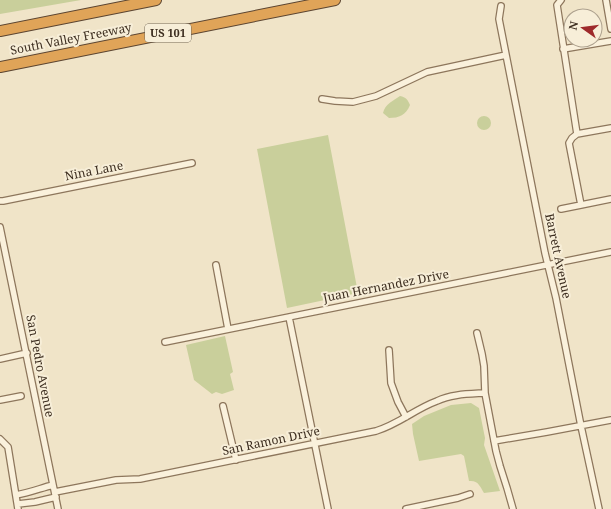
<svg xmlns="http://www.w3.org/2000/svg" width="611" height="509" font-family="'Noto Serif',serif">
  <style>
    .green { fill: #c9cf9b }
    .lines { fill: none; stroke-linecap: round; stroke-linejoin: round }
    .minor-casing { stroke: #8d765c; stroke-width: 8 }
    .motorway-casing { stroke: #5b4430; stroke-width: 12 }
    .minor { stroke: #faf1dc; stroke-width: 5.5 }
    .motorway { stroke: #e0a458; stroke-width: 10 }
    .labels { text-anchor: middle; stroke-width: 4; stroke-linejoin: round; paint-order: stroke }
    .shield { fill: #f7eed8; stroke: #756857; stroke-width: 1 }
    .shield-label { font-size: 11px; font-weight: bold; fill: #3d2e20 }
    .street-label { font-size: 12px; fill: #3d2e20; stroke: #f7eed8 }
  </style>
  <rect width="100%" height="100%" fill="#f0e4c8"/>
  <path class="green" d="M 0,0 L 81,0 L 0,14 Z
    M 400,96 C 406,97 408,100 410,105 C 406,115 399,118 389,118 L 383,113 C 385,104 393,101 400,96 Z
    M477 123a7 7 0 1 1 14 0a7 7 0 1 1-14 0Z
    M 328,135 L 358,293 L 287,308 L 257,149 Z
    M 225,336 L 233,372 L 230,374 L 234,390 L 222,394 L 216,392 L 212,394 L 194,380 L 186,345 Z
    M 471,403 L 479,408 L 485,438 L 484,445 L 500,491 L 484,493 C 480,486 478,480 469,481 L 464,456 L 461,454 L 419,461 L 413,434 L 412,424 L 424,416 L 451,405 Z"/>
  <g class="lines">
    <defs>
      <path id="minor" d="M 561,0 L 557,5 L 577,134
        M 606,0 L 611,29
        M 501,6 L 499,19 L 545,253 L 556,298 L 581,426 L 599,509
        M 563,49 L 611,41
        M 322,99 L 335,101 L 353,102 L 376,96 L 427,72 L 506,55
        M 611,128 L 577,134 L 572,138 L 569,143 L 581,205 L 611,199
        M 0,201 L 3,201 L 192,163
        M 561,209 L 581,205
        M 0,227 C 20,321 39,415 58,509
        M 216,265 L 228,329
        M 289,317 L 328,509
        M 477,333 L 482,354 L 484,366 L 485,393 L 496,451 L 500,466 L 507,488 L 513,509
        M 165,342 L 611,252
        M 389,350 L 391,383 L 398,402 L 406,417
        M 0,359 L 27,353
        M 0,400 L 21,396
        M 223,406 L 236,460
        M 0,439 L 8,447 L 18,509
        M 494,441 L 547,432 L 611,420
        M 55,492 L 116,480 L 140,479 L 376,431 C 399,424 415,409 437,401 C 451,394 469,394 485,393
        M 16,495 C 29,493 41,488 53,485
        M 18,504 L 35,502 L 56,497
        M 406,509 L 458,498 L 470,494"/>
      <path id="motorway" d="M 0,31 L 156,0
        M 0,67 L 335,0"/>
    </defs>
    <use href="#minor" class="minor-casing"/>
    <use href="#motorway" class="motorway-casing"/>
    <use href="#minor" class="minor"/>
    <use href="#motorway" class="motorway"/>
  </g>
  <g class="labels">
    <rect class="shield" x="145" y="24" width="46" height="18" rx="3"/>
    <g class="shield-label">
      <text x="168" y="37">US 101</text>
    </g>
    <g class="street-label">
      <text transform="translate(71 39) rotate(-11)" y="4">South Valley Freeway</text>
      <text transform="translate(94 171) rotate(-11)" y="4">Nina Lane</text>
      <text transform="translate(558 256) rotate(78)" y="4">Barrett Avenue</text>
      <text transform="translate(386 286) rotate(-11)" y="4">Juan Hernandez Drive</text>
      <text transform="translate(40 366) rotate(79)" y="4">San Pedro Avenue</text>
      <text transform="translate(271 441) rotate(-12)" y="4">San Ramon Drive</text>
    </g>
  </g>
  <g transform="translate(583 28) rotate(284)"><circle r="19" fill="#f7eed8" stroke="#ada18e"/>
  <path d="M0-3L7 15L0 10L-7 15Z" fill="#9e2a2b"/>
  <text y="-6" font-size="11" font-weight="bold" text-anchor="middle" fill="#3d2e20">N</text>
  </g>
</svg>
